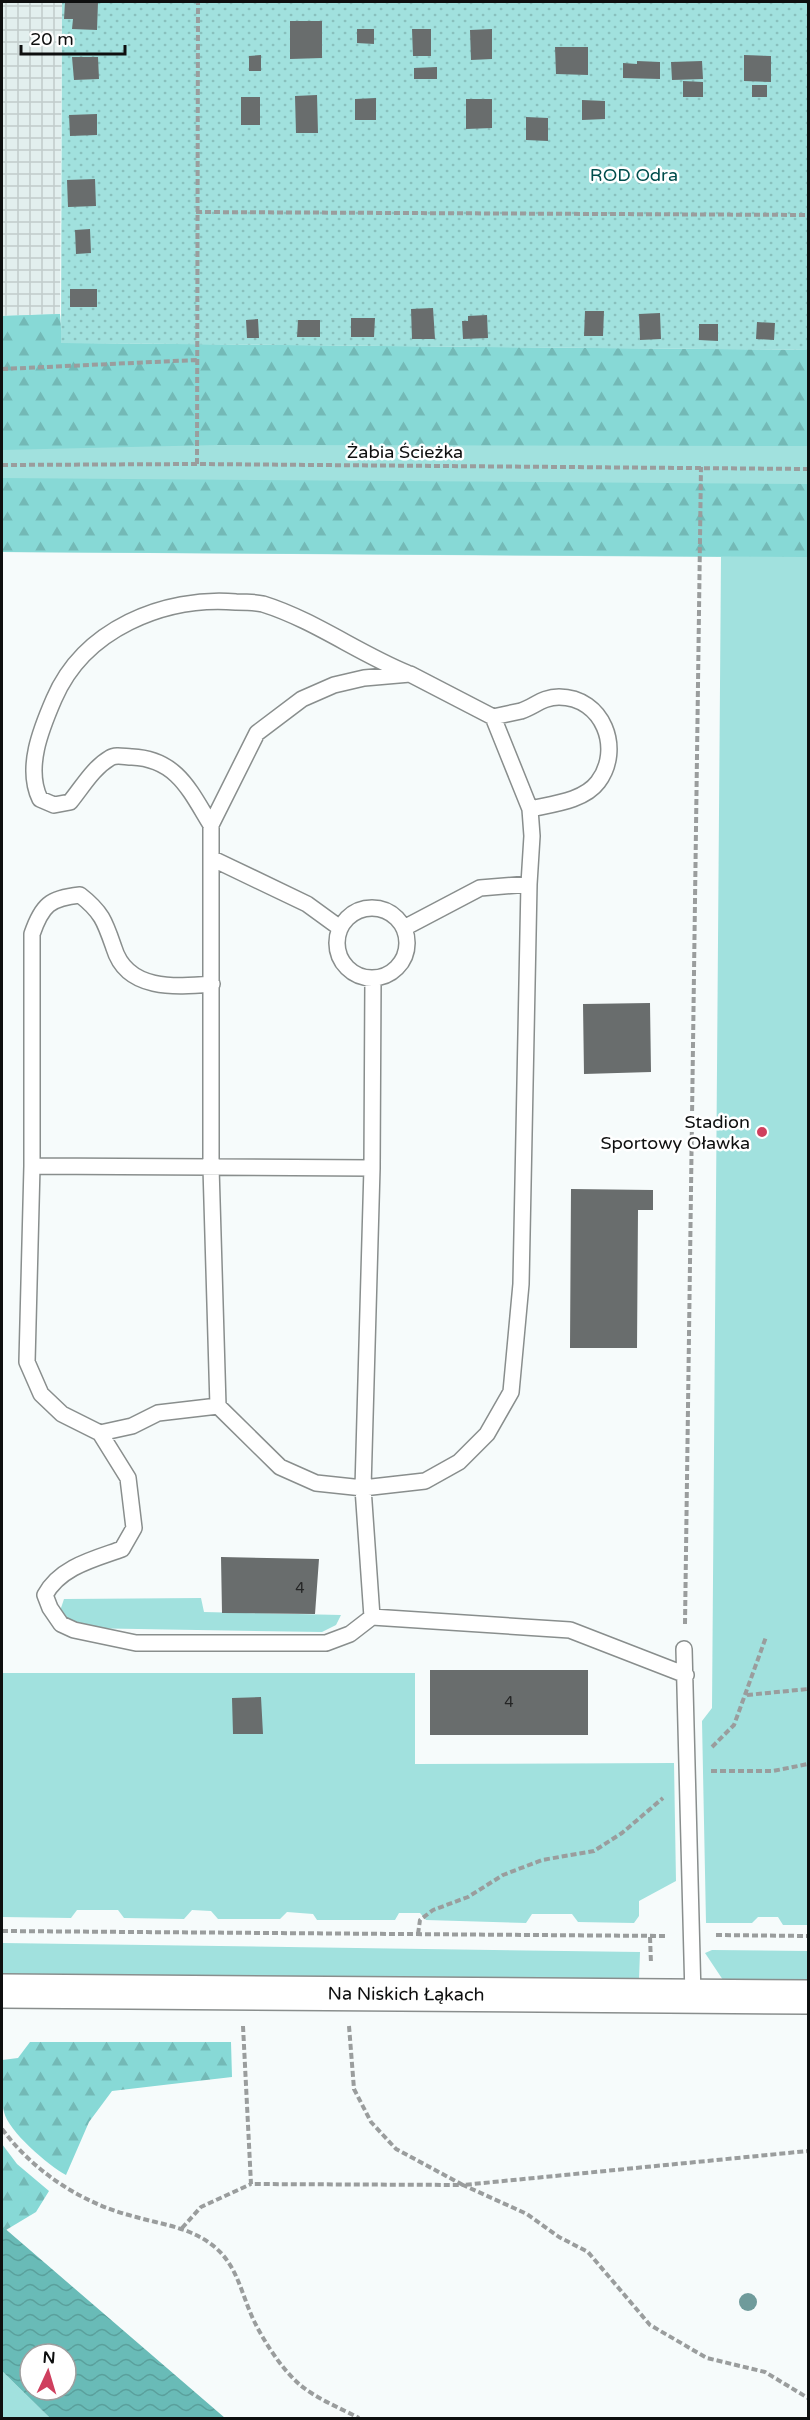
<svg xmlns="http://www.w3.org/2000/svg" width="810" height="2420" font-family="'Varela Round',sans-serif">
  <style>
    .industrial { fill: url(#industrial-grid) }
    .green { fill: #a1e1de }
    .forest { fill: url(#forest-firs) }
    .garden { fill: url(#garden-dots) }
    .water { fill: url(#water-waves); fill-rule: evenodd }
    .building { fill: #696d6d }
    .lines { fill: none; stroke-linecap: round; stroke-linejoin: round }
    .service-casing { stroke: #898e8d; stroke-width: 18 }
    .tertiary-casing { stroke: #898e8d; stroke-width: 36 }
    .path { stroke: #9a9d9d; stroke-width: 4; stroke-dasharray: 6 3; stroke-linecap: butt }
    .service { stroke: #fff; stroke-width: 15 }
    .tertiary { stroke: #fff; stroke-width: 33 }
    .tree { fill: #6f9b9b }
    .poi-dot { fill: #cf3f5e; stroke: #fff; stroke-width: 2 }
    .labels { text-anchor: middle; stroke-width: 5; stroke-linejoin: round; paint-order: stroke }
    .number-label { font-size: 15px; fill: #252626 }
    .park-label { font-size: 18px; fill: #004d4c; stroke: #fff }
    .street-label { font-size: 18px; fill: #0e0f0f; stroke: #fff }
    .poi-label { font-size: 18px; fill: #0e0f0f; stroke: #fff; text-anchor: end }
  </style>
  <defs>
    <pattern id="industrial-grid" width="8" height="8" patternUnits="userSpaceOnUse" patternTransform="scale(1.5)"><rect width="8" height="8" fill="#e2efee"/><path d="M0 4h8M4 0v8" fill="none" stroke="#c1cccb"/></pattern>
    <pattern id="forest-firs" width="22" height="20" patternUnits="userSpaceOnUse" patternTransform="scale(1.5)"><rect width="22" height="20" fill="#87d9d6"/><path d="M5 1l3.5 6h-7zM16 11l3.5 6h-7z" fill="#73b9b6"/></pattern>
    <pattern id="garden-dots" width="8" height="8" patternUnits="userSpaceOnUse" patternTransform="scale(1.5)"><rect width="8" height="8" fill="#a1e1de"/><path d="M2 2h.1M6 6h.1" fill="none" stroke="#89c0bd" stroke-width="1.8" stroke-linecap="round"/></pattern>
    <pattern id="water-waves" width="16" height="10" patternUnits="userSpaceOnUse" patternTransform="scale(1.5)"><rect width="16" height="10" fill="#69bbb7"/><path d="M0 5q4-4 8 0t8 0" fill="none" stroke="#5aa09c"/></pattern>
  </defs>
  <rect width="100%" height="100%" fill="#f6fbfb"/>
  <path class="industrial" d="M 2,2 L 62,2 L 60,314 L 2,316 Z"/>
  <path class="green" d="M 60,314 L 61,343 L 808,350 L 808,1925 L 783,1925 L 778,1917 L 758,1917 L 752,1923 L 706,1923 L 702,1721 L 712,1708 L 721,557 L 2,552 L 2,316 Z
    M 201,1598 L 204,1612 L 341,1615 L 336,1625 L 322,1632 L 79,1628 L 64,1623 L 60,1611 L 64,1599 Z
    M 2,1673 L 415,1673 L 415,1764 L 674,1763 L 676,1881 L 639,1901 L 639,1916 L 634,1923 L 578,1922 L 572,1914 L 532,1914 L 526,1923 L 426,1920 L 420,1913 L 399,1913 L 395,1920 L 317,1920 L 313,1914 L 287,1912 L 280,1919 L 218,1919 L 211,1911 L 192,1910 L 184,1919 L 124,1918 L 118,1910 L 77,1910 L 71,1918 L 2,1917 Z
    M 2,1943 L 640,1952 L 639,1979 L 2,1975 Z
    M 712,1950 L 808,1951 L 808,1980 L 723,1980 L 705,1953 Z
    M 2,2371 L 50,2418 L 2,2418 Z"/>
  <path class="forest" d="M 60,314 L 62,343 L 808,350 L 808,446 L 217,445 L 2,450 L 2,316 Z
    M 2,478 L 808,484 L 808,557 L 2,552 Z
    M 30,2042 L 231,2042 L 232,2077 L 112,2091 L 89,2122 L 66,2175 C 49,2166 8,2131 4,2112 C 0,2096 1,2076 2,2060 L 18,2058 Z
    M 2,2144 L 17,2164 L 49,2191 L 36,2212 L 6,2230 L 2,2226 Z"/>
  <path class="garden" d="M 62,2 L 808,2 L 808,350 L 61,343 Z"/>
  <path class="water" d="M 2,2226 L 225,2418 L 50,2418 L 2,2371 ZM 30,2354 L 66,2354 L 66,2390 L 30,2390 Z"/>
  <path class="building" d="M 65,2 L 98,2 L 97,30 L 72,29 L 73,19 L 64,19 Z
    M 290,21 L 322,21 L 322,58 L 290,59 Z
    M 357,29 L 374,29 L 374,44 L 357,43 Z
    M 412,29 L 431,29 L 431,56 L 413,56 Z
    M 492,29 L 492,59 L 471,60 L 470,30 Z
    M 555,47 L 588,47 L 588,75 L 556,74 Z
    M 261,55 L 261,71 L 249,71 L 249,56 Z
    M 744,55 L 771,56 L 771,82 L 744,81 Z
    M 72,57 L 98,57 L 99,79 L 74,80 Z
    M 637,61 L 660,62 L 660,79 L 623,78 L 623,63 L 637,64 Z
    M 702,61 L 703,79 L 672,80 L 671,62 Z
    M 437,67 L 437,79 L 414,79 L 414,68 Z
    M 683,81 L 703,82 L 703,97 L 683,97 Z
    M 752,85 L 767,85 L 767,97 L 752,97 Z
    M 317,95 L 318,133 L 296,133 L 295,96 Z
    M 241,97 L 260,97 L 260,125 L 241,125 Z
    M 376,98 L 376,120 L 355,120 L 355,99 Z
    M 466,99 L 492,99 L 492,128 L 466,129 Z
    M 582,100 L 605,101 L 605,119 L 582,120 Z
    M 97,114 L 97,135 L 70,136 L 69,115 Z
    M 526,117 L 548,118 L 548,141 L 526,140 Z
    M 95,179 L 96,206 L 68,207 L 67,180 Z
    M 90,229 L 91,253 L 76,254 L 75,230 Z
    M 70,289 L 97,289 L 97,307 L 70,307 Z
    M 433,308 L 435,339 L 412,339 L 411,309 Z
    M 585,311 L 604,311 L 603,336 L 584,336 Z
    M 660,313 L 661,339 L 640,340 L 639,314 Z
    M 487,315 L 488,338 L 463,339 L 462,321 L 468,321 L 468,316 Z
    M 351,318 L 375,318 L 374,337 L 351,337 Z
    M 258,319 L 259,338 L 247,338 L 246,320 Z
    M 298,320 L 320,320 L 320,337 L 297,337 Z
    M 757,322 L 775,323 L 774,340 L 756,339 Z
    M 699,324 L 718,324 L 718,341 L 699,340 Z
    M 650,1003 L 651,1072 L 584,1074 L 583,1004 Z
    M 571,1189 L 653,1190 L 653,1210 L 638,1210 L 637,1348 L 570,1348 Z
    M 221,1557 L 319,1559 L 315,1614 L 222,1613 Z
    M 430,1670 L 588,1670 L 588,1735 L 430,1735 Z
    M 261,1697 L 263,1734 L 233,1734 L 232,1698 Z"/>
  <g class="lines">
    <defs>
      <path id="service" d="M 493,717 L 410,674 L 364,678 L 334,685 L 302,699 L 257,733 L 211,825 L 211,1167 L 218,1406 L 280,1467 L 316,1483 L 363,1488 L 425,1481 L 459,1462 L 487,1434 L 511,1392 L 521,1284 L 529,884 L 532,836 L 530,809 L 493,717 C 502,715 512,713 521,711 C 535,706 543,697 559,697 C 603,697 623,749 598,782 C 584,801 552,804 530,809
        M 211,825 C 190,791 177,759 132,757 C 125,757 116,754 110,758 C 93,768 83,786 70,802 L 54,805 L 40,799 C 25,768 41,729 54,699 C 84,629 164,596 236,602 C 244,602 254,602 263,604 C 314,620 358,653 407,673
        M 211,858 L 307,904 L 340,928
        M337 943a35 35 0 1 1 70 0a35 35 0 1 1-70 0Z
        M 404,928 L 480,888 L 529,884
        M 212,984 C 175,987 127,991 114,948 C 105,922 102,912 80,895 C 50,898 42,905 32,934 L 32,1166 L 27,1362 L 41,1394 L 62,1414 L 100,1433 L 128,1478 L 134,1528 L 122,1549 C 94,1559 60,1567 45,1595 L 50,1608 L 61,1624 L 74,1630 L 136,1643 L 326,1643 L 350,1634 L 372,1617 L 570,1630 L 686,1675
        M 32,1166 L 372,1168
        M 100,1433 L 132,1426 L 158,1413 L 218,1406
        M 372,1617 L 363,1488 L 372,1168 L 373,978
        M 684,1649 L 693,1996"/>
      <g id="tertiary">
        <path id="s1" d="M 2,1991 L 808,1997"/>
      </g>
    </defs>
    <use href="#service" class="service-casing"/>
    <use href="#tertiary" class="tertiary-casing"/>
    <path class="path" d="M 196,212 L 808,215
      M 2,369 L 197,360
      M 197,464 L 198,2
      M 2,465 L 197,464 L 808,469
      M 685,1624 L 701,467
      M 747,1695 L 808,1689
      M 712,1747 L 734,1725 L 766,1637
      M 711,1771 L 773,1771 L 808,1764
      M 2,1931 L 667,1936
      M 418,1934 L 420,1920 L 433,1910 L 468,1897 L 503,1875 L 542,1860 L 594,1851 L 622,1833 L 663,1798
      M 716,1935 L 808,1936
      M 650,1937 L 651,1963
      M 243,2026 L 251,2184 L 463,2185 L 527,2214 L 559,2237 L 588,2252 L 650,2325 L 707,2358 L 765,2372 L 808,2398
      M 349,2026 L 354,2089 L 371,2122 L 396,2149 L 463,2185 L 808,2151
      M 2,2129 C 35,2173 83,2204 136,2217 C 164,2225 194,2228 217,2249 C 238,2268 242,2296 254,2321 C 265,2343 281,2368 299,2384 C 315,2398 340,2408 359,2418
      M 182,2228 L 201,2207 L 251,2184"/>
    <use href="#service" class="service"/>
    <use href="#tertiary" class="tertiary"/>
  </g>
  <circle class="tree" cx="748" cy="2302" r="9"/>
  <circle class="poi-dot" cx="762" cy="1132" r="6"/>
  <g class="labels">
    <g class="number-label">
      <text x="300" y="1593">4</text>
      <text x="509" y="1707">4</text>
    </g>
    <g class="park-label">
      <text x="634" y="181">ROD Odra</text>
    </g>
    <g class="street-label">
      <text x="405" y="458">Żabia Ścieżka</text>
      <text dy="6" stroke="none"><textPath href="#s1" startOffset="404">Na Niskich Łąkach</textPath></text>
    </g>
    <g class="poi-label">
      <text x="750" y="1128">Stadion<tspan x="750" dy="21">Sportowy Oławka</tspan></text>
    </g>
  </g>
  <rect width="810" height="2420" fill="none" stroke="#0e0f0f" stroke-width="6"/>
  <g transform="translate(48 2372) rotate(4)"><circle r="28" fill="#ffffff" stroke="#9f9f9f" stroke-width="1.5"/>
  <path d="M0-4.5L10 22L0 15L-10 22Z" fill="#cf3f5e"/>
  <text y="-9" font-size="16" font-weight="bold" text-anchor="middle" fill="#0e0f0f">N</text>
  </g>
  <path d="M21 45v9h104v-9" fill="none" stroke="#0e0f0f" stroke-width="3"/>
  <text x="30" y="45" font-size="18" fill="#0e0f0f" stroke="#ffffff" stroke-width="4.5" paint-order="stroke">20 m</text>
</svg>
